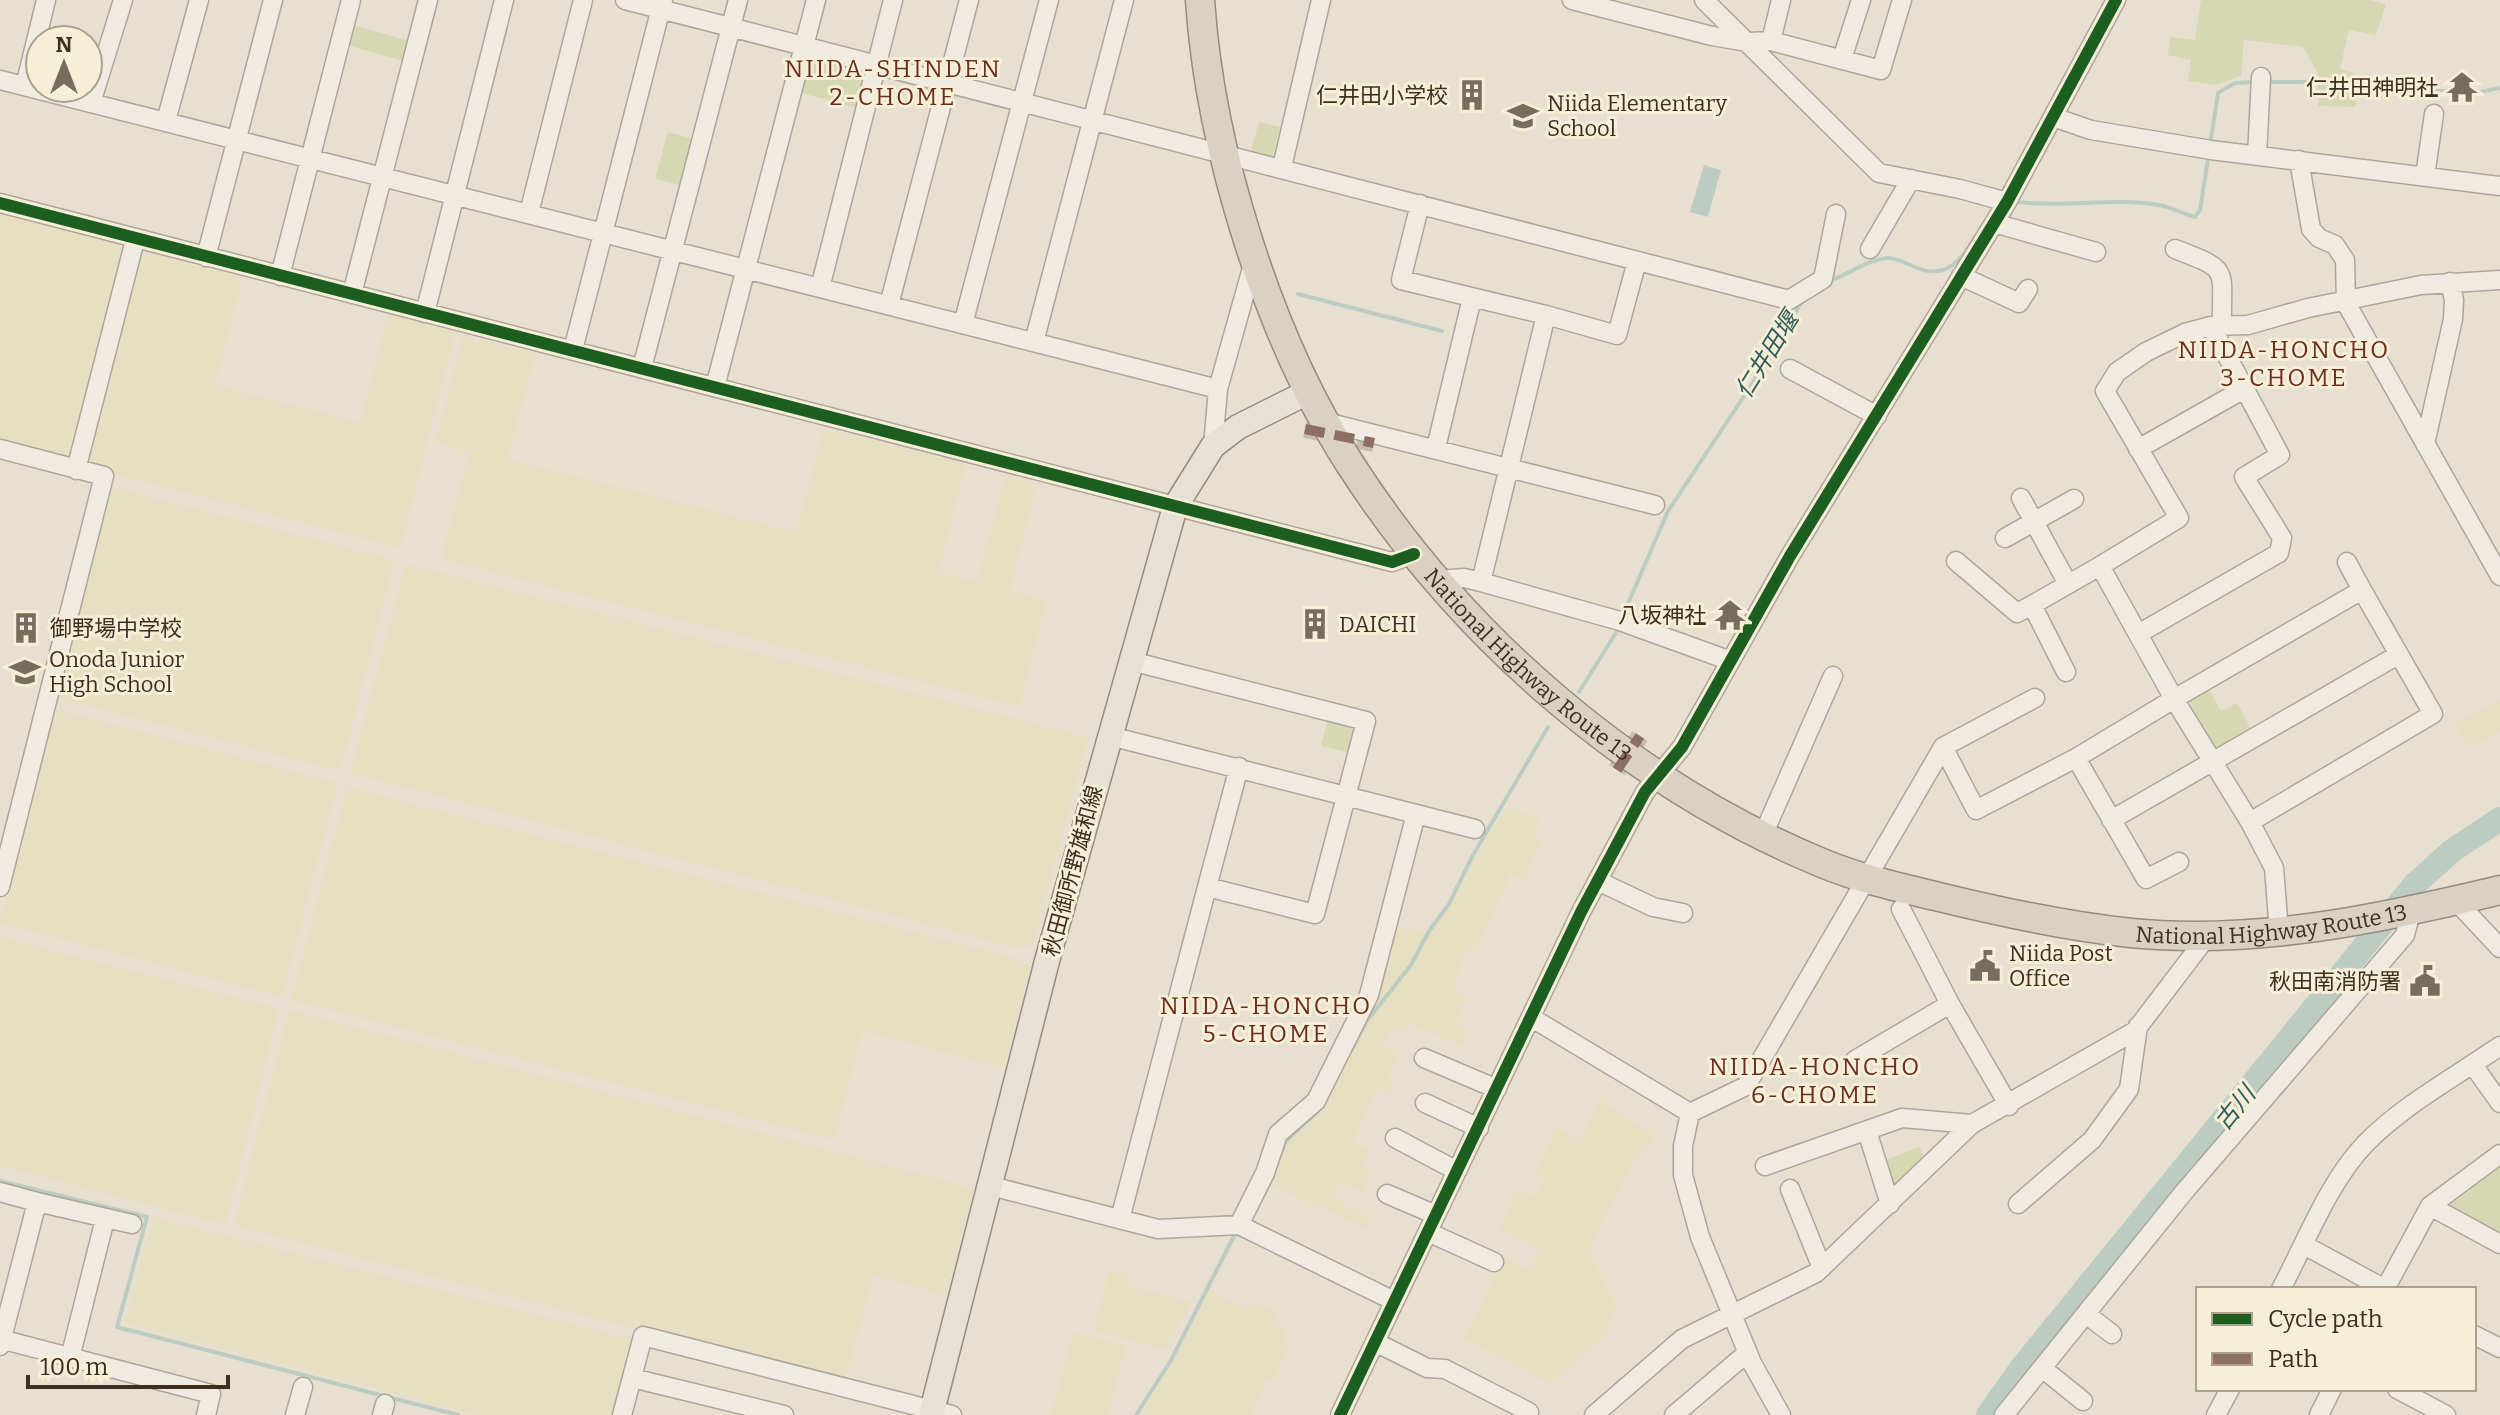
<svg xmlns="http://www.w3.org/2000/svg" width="2500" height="1415" font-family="Bitter,'Noto Sans JP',serif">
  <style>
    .farmland { fill: #e6dfc2 }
    .green { fill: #d6d7b3 }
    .water { fill: #bcccc2 }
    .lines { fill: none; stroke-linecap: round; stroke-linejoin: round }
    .stream { stroke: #bcccc2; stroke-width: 4 }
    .river { stroke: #bcccc2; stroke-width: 24 }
    .minor-tunnel { stroke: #c5bcae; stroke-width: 18; stroke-dasharray: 18 9; stroke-linecap: butt }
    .minor-casing { stroke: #ada599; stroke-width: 21 }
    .major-casing { stroke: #928b80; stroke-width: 27 }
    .highway-casing { stroke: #928b80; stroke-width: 31 }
    .minor { stroke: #efebe3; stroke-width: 18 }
    .major { stroke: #e6e1d4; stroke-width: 24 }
    .highway { stroke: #dad1c2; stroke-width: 28 }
    .quiet { stroke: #8d6e63; stroke-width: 10; stroke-dasharray: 20 10; stroke-linecap: butt }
    .cycleway-casing { stroke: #f7eed8; stroke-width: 17 }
    .cycleway { stroke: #1b5e20; stroke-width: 12 }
    .labels { text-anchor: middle; stroke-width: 6; stroke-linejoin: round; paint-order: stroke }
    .poi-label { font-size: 22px; fill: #3d2e20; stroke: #f7eed8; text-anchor: start }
    .street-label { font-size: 22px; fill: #3d2e20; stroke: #f7eed8 }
    .neighbourhood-label { font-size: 24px; letter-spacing: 2px; fill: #6b2e1e; stroke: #f7eed8 }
    .water-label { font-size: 24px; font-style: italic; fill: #2f5d5a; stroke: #f7eed8 }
  </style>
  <rect width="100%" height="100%" fill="#e7e0d1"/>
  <path class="farmland" d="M 0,213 L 116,243 L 123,252 L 69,463 L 0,445 Z
    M 154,252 L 243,275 L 215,385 L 360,422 L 388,314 L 456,332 L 400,548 L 86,467 L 139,261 Z
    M 463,335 L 535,354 L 508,459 L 796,532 L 824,428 L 966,464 L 939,572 L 977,582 L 1005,476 L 1037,484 L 1010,591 L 1047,601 L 1019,707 L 441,559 L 469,452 L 435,443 Z
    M 112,487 L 395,560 L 340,771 L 57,698 Z
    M 406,564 L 1088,737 L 1033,947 L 1012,947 L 350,773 Z
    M 2500,700 L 2500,732 L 2468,749 L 2454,724 Z
    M 55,709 L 338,783 L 282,997 L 0,923 Z
    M 347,787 L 1012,957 L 1030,966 L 1004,1068 L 862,1031 L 834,1140 L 291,1000 Z
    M 1507,806 L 1541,820 L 1534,836 L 1542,842 L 1525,879 L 1511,873 L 1478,947 L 1468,945 L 1453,989 L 1468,997 L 1456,1024 L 1469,1029 L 1461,1045 L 1408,1023 L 1403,1035 L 1392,1028 L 1383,1044 L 1399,1056 L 1388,1078 L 1394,1081 L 1388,1094 L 1377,1088 L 1353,1142 L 1369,1150 L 1362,1165 L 1371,1171 L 1364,1192 L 1340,1183 L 1334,1199 L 1370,1217 L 1366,1229 L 1265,1182 L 1287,1143 L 1317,1103 L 1390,925 L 1430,933 L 1449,908 L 1473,860 Z
    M 0,937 L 279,1008 L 225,1225 L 0,1166 Z
    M 289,1010 L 956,1183 L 973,1191 L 946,1296 L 873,1275 L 845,1382 L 234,1226 Z
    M 1599,1099 L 1655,1136 L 1633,1164 L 1604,1217 L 1590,1252 L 1617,1306 L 1614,1314 L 1605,1336 L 1549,1384 L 1464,1338 L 1503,1258 L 1529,1269 L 1539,1250 L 1499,1229 L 1517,1188 L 1536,1197 L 1544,1180 L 1534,1174 L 1556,1127 L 1580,1141 Z
    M 153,1217 L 632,1339 L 611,1415 L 476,1415 L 125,1323 Z
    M 1110,1269 L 1131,1276 L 1129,1286 L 1191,1301 L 1165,1350 L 1094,1330 Z
    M 1209,1290 L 1250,1309 L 1253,1303 L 1278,1313 L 1273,1324 L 1287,1330 L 1283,1340 L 1290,1344 L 1273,1381 L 1266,1378 L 1252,1415 L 1139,1415 L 1174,1359 Z
    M 1073,1332 L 1126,1346 L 1108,1415 L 1051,1415 Z"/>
  <path class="green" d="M 2201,0 L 2370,0 L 2386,4 L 2376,35 L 2349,30 L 2340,68 L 2361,77 L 2355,107 L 2318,106 L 2318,73 L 2303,47 L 2244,40 L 2241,76 L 2215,85 L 2188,81 L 2191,60 L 2168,55 L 2170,37 L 2195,40 Z
    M 353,25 L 409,41 L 403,61 L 347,45 Z
    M 805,55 L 866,72 L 856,108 L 795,91 Z
    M 1259,122 L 1280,127 L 1272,159 L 1250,153 Z
    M 668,132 L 696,140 L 684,186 L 655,179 Z
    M 2208,688 L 2221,711 L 2237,703 L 2253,732 L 2212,754 L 2183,702 Z
    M 1328,719 L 1349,724 L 1355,737 L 1351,753 L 1321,746 Z
    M 1919,1147 L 1927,1161 L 1896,1187 L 1890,1186 L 1883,1161 Z
    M 2500,1166 L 2500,1237 L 2448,1207 Z"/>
  <path class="water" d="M 1704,165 L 1721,170 L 1708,217 L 1690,212 Z"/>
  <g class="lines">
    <path class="stream" d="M 2266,82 L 2347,82 L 2378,88
      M 2395,88 L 2476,93 L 2500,88
      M 2211,139 L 2218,93 L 2235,83 L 2254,82
      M 2018,202 C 2065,208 2112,197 2159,205 C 2171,207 2183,214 2195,217 L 2200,210 L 2208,159
      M 1829,281 C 1849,275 1865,260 1888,258 C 1897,258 1908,264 1917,268 C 1955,283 1968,246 1986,220
      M 1298,294 L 1442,331
      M 1624,613 L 1668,511 L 1781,340 L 1802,300
      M 1579,692 L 1619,628
      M 1351,1051 L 1366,1022 L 1411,965 L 1429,931 L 1449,904 L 1473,855 L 1548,727
      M 1282,1151 L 1285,1142 L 1318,1111
      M 0,1181 L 147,1217 L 117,1327 L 458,1415
      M 1136,1415 L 1170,1362 L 1236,1232"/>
    <path class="river" d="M 1988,1415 L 2022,1367 L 2414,885 L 2453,850 L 2500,819"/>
    <path class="minor-tunnel" d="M 1305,429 L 1374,443
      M 1617,770 L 1640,736"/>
    <defs>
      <path id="minor" d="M 625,0 L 1789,300 L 1823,279 L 1836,214
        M 1572,0 L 1712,36 L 1748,42 L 1771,41 L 1881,70 L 1902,0
        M 1704,0 L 1879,173 L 1960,189 L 2007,202
        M 1771,41 L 1781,0
        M 1842,59 L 1861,0
        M 0,80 L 1218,389
        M 25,86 L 46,0
        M 91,103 L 123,0
        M 2053,117 L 2091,130 L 2211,150 L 2500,186
        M 166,121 L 199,0
        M 2257,156 L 2261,77
        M 2299,160 L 2311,229 L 2319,238 L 2335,245 L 2345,260 L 2346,303 L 2500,576
        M 1282,167 L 1321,0
        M 2425,176 L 2434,114
        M 0,203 L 1392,562 L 1414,554
        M 1420,204 L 1401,280 L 1546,315
        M 529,213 L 583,0
        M 1994,223 L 2096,252
        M 1870,249 L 1911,179
        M 2175,249 C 2232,271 2221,267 2222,326
        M 206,257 L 273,0
        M 280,276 L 351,0
        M 1961,276 L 2019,303 L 2028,289
        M 820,288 L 893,0
        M 352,294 L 428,0
        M 889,305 L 969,0
        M 425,313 L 504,0
        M 963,324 L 1049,0
        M 1034,342 L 1124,0
        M 573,350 L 663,0
        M 642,368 L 738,0
        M 1790,369 L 1877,416
        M 715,387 L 816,0
        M 1326,422 L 1655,505
        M 2425,444 L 2453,319 L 2454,300 L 2450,282
        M 1213,446 L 1218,389 L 1254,261
        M 1436,448 L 1472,298
        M 0,449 L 104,476 L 0,887
        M 2138,449 L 2244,389
        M 76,470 L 135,240
        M 2021,498 L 2068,584
        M 2005,538 L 2074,499
        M 1956,561 L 2017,613 L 2032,605
        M 2347,562 L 2362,590
        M 2100,566 L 2179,518 L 2105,391 L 2117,372 L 2146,352 L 2185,333 L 2211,326 L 2248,325 L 2308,308 L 2421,285 L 2500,280
        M 1438,580 L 1464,578 L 1481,582 L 1620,621 L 1728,660
        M 1481,582 L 1546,315 L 1617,335 L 1637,261
        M 2362,590 L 2433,714 L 2250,822 L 2174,699 Z
        M 2138,634 L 2279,553 L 2282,538 L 2244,477 L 2280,455 L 2211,326
        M 1131,661 L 1366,721 L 1315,914 L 1207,887 L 1239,767
        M 1110,736 L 1475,829
        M 1943,747 L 2035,698
        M 2076,758 L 2146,879 L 2179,862
        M 2111,820 L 2398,655
        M 2250,822 L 2274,868 L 2279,931
        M 1763,835 L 1833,676
        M 1598,881 L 1653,907 L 1683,913
        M 2456,901 L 2500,948
        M 1901,909 L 1950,1004 L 2009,1106
        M 1532,1018 L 1690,1113 L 1683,1146 L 1683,1175 L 1700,1237 L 1752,1363 L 1781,1415
        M 1424,1058 L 1497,1089
        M 1855,1060 L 1950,1004
        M 2473,1065 L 2500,1103
        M 1425,1103 L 1479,1128
        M 1690,1113 L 1746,1086 L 1943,747 L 1976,810 L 2076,758 L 2174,699 L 2100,566 L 2032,605 L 2066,672
        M 1867,1131 L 1890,1204
        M 1395,1138 L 1457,1171
        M 1765,1166 L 1902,1118 L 1972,1124
        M 991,1186 L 1158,1229 L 1239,1225 L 1394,1301
        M 1790,1189 L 1822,1268
        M 0,1192 L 37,1202 L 0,1346
        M 1387,1194 L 1436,1215
        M 37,1202 L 132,1224
        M 2018,1204 L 2092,1140 L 2129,1089 L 2138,1026
        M 2430,1206 L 2500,1244
        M 1120,1219 L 1207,887
        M 1239,1225 L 1265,1173 L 1278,1134 L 1316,1101 L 1369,995 L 1416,814
        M 1428,1232 L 1494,1262
        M 2304,1245 L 2385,1289
        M 2281,1289 C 2306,1242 2328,1183 2365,1144 C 2403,1105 2455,1077 2500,1046
        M 2385,1289 L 2430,1206 L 2500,1154
        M 2086,1314 L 2112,1334
        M 2474,1335 L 2500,1348
        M 0,1339 L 211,1394 L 206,1415
        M 1375,1342 L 1427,1368 L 1445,1369 L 1529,1412
        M 70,1358 L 105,1219
        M 2042,1368 L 2083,1401
        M 632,1378 L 784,1415
        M 2397,1389 L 2446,1415
        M 295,1415 L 303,1387
        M 382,1415 L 385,1404
        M 622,1415 L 643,1336 L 952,1415
        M 1340,1415 L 1581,912 L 1645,792 L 1682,747 L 1790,556 L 2007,202 L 2116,0
        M 1594,1415 L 1682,1339 L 1816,1273 L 1972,1124 L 2135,1031 L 2209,934
        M 1674,1415 L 1747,1353
        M 2004,1415 L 2184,1192 L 2405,935 L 2411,912
        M 2216,1415 L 2230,1389
        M 2319,1415 L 2332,1389"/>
      <path id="major" d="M 931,1415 L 1047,961 L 1175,507 L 1213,446 L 1238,427 L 1310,391"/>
      <g id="highway">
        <path id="s1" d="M 1200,0 C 1210,149 1268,337 1350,464 C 1461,637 1631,784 1822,863 C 1858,878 1897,887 1935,896 C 2000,912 2064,926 2131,933 C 2257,945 2379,919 2500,890"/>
      </g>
    </defs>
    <use href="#minor" class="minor-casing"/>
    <use href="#major" class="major-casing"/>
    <use href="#highway" class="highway-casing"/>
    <use href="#minor" class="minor"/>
    <use href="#major" class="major"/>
    <use href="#highway" class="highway"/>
    <path class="quiet" d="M 2470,95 L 2472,88
      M 1305,429 L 1374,443
      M 1617,770 L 1640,736"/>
    <defs>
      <path id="cycleway" d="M 0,203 L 1392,562 L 1414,554
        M 1340,1415 L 1581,912 L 1645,792 L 1682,747 L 1790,556 L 2007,202 L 2116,0"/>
    </defs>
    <use href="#cycleway" class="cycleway-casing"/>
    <use href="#cycleway" class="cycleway"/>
  </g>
  <defs>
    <symbol id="temple-bare" viewBox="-9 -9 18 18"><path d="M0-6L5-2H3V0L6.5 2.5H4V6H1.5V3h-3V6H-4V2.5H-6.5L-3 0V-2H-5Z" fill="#786c5e" stroke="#f7eed8" stroke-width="2.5" paint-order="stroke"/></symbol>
    <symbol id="building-bare" viewBox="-9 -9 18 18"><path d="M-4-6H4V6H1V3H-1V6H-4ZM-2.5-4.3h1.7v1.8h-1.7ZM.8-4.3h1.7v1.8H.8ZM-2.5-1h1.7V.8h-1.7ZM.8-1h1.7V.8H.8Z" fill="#786c5e" stroke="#f7eed8" stroke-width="2.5" paint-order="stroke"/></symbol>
    <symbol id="school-bare" viewBox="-9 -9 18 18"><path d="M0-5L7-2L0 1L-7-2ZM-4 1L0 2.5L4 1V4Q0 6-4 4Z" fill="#786c5e" stroke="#f7eed8" stroke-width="2.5" paint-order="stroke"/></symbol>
    <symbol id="civic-bare" viewBox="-9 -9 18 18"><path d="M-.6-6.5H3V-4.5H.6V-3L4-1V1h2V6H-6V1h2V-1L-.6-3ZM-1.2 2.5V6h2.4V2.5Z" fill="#786c5e" stroke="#f7eed8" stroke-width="2.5" paint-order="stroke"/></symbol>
  </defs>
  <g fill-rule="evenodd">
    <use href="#temple-bare" x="2440" y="65" width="44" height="44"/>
    <use href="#building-bare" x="1450" y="73" width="44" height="44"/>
    <use href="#school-bare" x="1501" y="94" width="44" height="44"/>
    <use href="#temple-bare" x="1708" y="593" width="44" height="44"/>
    <use href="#building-bare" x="1293" y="602" width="44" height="44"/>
    <use href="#building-bare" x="4" y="606" width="44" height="44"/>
    <use href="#school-bare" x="3" y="650" width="44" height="44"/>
    <use href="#civic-bare" x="1963" y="944" width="44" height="44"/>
    <use href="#civic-bare" x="2403" y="959" width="44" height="44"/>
  </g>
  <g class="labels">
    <g class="poi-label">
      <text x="2438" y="95" text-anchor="end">仁井田神明社</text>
      <text x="1448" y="103" text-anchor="end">仁井田小学校</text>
      <text x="1547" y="111">Niida Elementary<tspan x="1547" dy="25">School</tspan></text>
      <text x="1706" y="623" text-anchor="end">八坂神社</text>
      <text x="1339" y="632">DAICHI</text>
      <text x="50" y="636">御野場中学校</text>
      <text x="49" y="667">Onoda Junior<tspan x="49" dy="25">High School</tspan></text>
      <text x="2009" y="961">Niida Post<tspan x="2009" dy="25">Office</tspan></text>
      <text x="2401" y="989" text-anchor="end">秋田南消防署</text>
    </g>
    <g class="street-label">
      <text dy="8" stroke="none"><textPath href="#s1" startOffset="762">National Highway Route 13</textPath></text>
      <text transform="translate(1072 871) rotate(-75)" y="8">秋田御所野雄和線</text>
      <text dy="8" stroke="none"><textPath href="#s1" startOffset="1578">National Highway Route 13</textPath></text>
    </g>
    <g class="neighbourhood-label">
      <text x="893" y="77">NIIDA-SHINDEN<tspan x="893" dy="28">2-CHOME</tspan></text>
      <text x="2284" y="358">NIIDA-HONCHO<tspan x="2284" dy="28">3-CHOME</tspan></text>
      <text x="1266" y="1014">NIIDA-HONCHO<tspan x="1266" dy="28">5-CHOME</tspan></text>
      <text x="1815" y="1075">NIIDA-HONCHO<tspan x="1815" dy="28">6-CHOME</tspan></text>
    </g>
    <g class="water-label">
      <text transform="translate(1767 355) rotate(-58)" y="8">仁井田堰</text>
      <text transform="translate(2235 1108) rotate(-51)" y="8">古川</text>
    </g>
  </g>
  <rect x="2196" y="1287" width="280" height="104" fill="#f7eed8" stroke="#ada18e" stroke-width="2"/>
  <rect x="2212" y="1313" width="40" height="12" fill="#1b5e20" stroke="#ada18e" stroke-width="2"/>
  <text x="2268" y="1327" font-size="24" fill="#3d2e20">Cycle path</text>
  <rect x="2212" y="1353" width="40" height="12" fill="#8d6e63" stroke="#ada18e" stroke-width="2"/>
  <text x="2268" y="1367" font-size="24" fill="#3d2e20">Path</text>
  <g transform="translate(64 64)"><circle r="38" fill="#f7eed8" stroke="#ada18e" stroke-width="2"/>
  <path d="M0-6L14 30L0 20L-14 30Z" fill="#786c5e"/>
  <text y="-12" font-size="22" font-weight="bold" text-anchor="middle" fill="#3d2e20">N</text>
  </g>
  <path d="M28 1375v12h200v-12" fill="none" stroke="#3d2e20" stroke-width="4"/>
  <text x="40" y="1375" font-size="24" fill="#3d2e20" stroke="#f7eed8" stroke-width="6" paint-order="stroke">100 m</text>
</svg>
